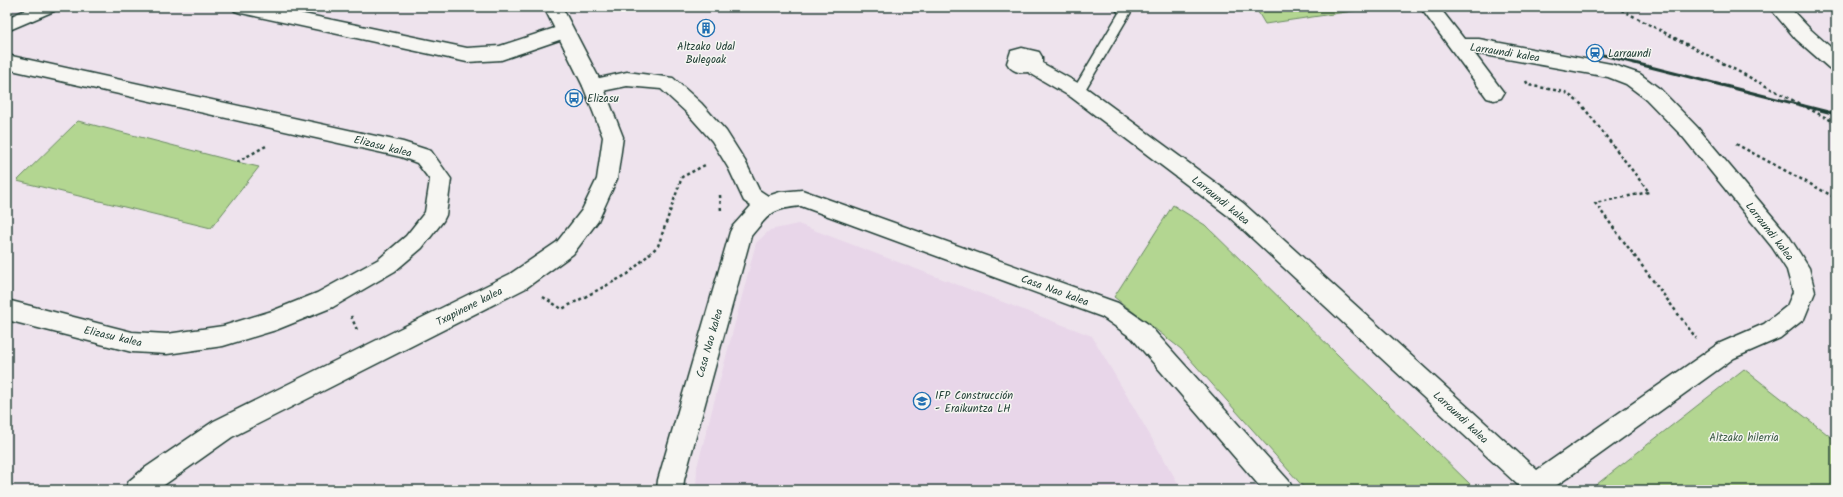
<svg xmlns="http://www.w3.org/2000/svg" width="1843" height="497" font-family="Kalam,sans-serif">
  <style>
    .built { fill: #e8d6e9 }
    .green { fill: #b3d691; stroke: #698a62 }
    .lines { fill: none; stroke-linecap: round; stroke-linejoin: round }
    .lane-casing { stroke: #1f3d34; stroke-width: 3 }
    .street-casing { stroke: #1f3d34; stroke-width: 3 }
    .secondary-casing { stroke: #1f3d34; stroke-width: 3 }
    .path { stroke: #1f3d34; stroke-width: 2.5; stroke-dasharray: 3 3; stroke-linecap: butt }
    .lane { fill: #f6f6f2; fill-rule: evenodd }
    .street { fill: #f6f6f2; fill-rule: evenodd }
    .secondary { fill: #f6f6f2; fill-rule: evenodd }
    .rail { stroke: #1f3d34; stroke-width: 3 }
    .labels { text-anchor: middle; stroke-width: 3; stroke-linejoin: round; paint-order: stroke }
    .poi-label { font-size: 11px; fill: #1f3d34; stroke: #f6f6f2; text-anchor: start }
    .street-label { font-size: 11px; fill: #1f3d34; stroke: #f6f6f2 }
    .park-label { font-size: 11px; fill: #3d5c47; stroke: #f6f6f2 }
  </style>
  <rect width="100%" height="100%" fill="#eee3ed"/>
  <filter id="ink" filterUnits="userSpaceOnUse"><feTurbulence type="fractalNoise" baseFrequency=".025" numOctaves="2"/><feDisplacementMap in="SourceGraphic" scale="8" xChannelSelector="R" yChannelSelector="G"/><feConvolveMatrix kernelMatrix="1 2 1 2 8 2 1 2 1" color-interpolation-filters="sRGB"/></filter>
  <g filter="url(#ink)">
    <path class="built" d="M 798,224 L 1092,336 L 1182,490 L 696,490 L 697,467 L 756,243 L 770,230 Z"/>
    <path class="green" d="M 1255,7 L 1380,7 L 1265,24 Z
      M 78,121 L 237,162 L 259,167 L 211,228 L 17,181 Z
      M 1173,205 L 1205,225 L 1472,486 L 1466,490 L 1306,490 L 1181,349 L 1114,297 Z
      M 1744,369 L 1836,441 L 1836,490 L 1594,490 L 1592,488 Z"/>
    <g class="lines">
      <defs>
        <path id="lane" d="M 1114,7 L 1127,7 L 1131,12 L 1082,95 L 1078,96 L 1074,95 L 1072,92 L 1119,13 Z"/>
        <path id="street" d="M 32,7 L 57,7 L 54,11 L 7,31 L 7,18 Z
          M 232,7 L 270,7 L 467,48 L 500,46 L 564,25 L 571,26 L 573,31 L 571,36 L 501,60 L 467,62 L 241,13 L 235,11 Z
          M 1420,7 L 1439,7 L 1464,39 L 1479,39 L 1611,64 L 1640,74 L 1660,89 L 1697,127 L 1788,235 L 1809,268 L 1815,292 L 1804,319 L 1780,338 L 1734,358 L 1553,488 L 1554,490 L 1517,490 L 1519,486 L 1227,215 L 1071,97 L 1028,72 C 1019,73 1012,72 1007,63 L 1011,51 L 1022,48 L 1039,52 L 1042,57 L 1042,63 L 1085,87 L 1243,203 L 1537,470 L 1718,344 L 1764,324 L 1787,306 L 1793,292 L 1787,270 L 1772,247 L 1683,137 L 1646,99 L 1626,84 L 1608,77 L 1474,53 L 1504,93 L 1501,98 L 1494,100 L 1487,98 Z
          M 7,55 L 403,142 L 431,151 L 451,179 L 446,215 L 443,221 L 422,248 L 395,271 L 333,307 L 276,330 L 223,346 L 167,354 L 132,352 L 7,320 L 7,300 L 132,332 L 167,334 L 223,326 L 272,311 L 317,293 L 379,259 L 406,236 L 425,212 L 430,180 L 417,163 L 401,157 L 7,69 Z
          M 627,72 L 673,78 L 701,103 L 726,131 L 745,161 L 759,190 L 768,196 L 780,192 L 802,190 L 1118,303 L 1148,324 L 1289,481 L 1293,490 L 1263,490 L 1132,338 L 1102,317 L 801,206 C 771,209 770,213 751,236 L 684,480 L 683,490 L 657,490 L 658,480 L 730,232 L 733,226 L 751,206 L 744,201 L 729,169 L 712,141 L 687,113 L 661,89 L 627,86 L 593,93 L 586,91 L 583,86 L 586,81 Z"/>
        <path id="secondary" d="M 544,7 L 562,7 L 603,86 L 623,137 L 617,179 L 598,221 L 573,254 L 526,288 L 232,437 L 157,490 L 125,490 L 129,481 L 145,468 L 214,421 L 510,274 L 557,242 L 582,210 L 597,179 L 603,137 L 583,86 Z
          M 1769,7 L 1789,7 L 1810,29 L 1836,52 L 1836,70 L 1829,68 L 1796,39 Z"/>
      </defs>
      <use href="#lane" class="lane-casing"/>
      <use href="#street" class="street-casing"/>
      <use href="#secondary" class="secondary-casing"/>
      <path class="path" d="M 1616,7 L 1836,123
        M 1526,81 L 1528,85 L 1565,92 L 1581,104 L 1649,192 L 1595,203 L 1696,338
        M 1736,144 L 1836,198
        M 237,162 L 266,146
        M 720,195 L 721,212
        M 543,297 L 562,309 L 628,274 L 658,246 L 682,177 L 707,164
        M 351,316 L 357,330"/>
      <use href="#lane" class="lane"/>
      <use href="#street" class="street"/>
      <use href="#secondary" class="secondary"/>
      <path class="rail" d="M 1595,53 L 1836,114"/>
    </g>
  </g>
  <defs>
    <symbol id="building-ring" viewBox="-11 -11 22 22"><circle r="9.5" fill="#f6f6f2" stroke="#1f6fb2" stroke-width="1.5"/><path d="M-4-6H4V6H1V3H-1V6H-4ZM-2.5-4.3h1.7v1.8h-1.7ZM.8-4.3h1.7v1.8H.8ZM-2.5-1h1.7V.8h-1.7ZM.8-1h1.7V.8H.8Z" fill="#1f6fb2"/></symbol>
    <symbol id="station-ring" viewBox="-11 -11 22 22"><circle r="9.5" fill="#f6f6f2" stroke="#1f6fb2" stroke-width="1.5"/><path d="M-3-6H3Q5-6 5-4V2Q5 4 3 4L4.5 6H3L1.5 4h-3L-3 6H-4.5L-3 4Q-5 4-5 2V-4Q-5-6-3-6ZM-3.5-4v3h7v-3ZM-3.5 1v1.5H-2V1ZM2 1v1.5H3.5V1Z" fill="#1f6fb2"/></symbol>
    <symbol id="bus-ring" viewBox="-11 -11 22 22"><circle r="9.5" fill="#f6f6f2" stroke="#1f6fb2" stroke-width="1.5"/><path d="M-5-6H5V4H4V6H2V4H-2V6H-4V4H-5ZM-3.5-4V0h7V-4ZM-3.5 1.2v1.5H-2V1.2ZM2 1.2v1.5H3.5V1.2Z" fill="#1f6fb2"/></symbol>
    <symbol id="university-ring" viewBox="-11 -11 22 22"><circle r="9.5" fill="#f6f6f2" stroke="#1f6fb2" stroke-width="1.5"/><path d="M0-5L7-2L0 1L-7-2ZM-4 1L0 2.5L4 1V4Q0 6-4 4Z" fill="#1f6fb2"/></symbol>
  </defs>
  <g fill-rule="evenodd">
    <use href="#building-ring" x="696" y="18" width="20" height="20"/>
    <use href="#station-ring" x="1585" y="43" width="20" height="20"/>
    <use href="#bus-ring" x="564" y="88" width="20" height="20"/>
    <use href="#university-ring" x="912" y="391" width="20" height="20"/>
  </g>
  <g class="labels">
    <g class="poi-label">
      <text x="706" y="50" text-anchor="middle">Altzako Udal<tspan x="706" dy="13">Bulegoak</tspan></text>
      <text x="1608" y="57">Larraundi</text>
      <text x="587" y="102">Elizasu</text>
      <text x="935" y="399">IFP Construcción<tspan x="935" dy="13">- Eraikuntza LH</tspan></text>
    </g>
    <g class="street-label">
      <text transform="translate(1505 52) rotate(9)" y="4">Larraundi kalea</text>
      <text transform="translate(383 146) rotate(14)" y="4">Elizasu kalea</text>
      <text transform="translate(1221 200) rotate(39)" y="4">Larraundi kalea</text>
      <text transform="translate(1770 231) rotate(52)" y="4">Larraundi kalea</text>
      <text transform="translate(1055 290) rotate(20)" y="4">Casa Nao kalea</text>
      <text transform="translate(469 306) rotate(-27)" y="4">Txapinene kalea</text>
      <text transform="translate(113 336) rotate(13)" y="4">Elizasu kalea</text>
      <text transform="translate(709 343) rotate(-74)" y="4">Casa Nao kalea</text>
      <text transform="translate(1461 417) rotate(43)" y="4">Larraundi kalea</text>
    </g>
    <g class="park-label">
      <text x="1744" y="441">Altzako hilerria</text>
    </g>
  </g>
  <rect width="1843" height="497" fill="none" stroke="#f6f6f2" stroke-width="24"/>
  <rect x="12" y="12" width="1819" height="473" fill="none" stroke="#1f3d34" stroke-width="1.5" filter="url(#ink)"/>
</svg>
